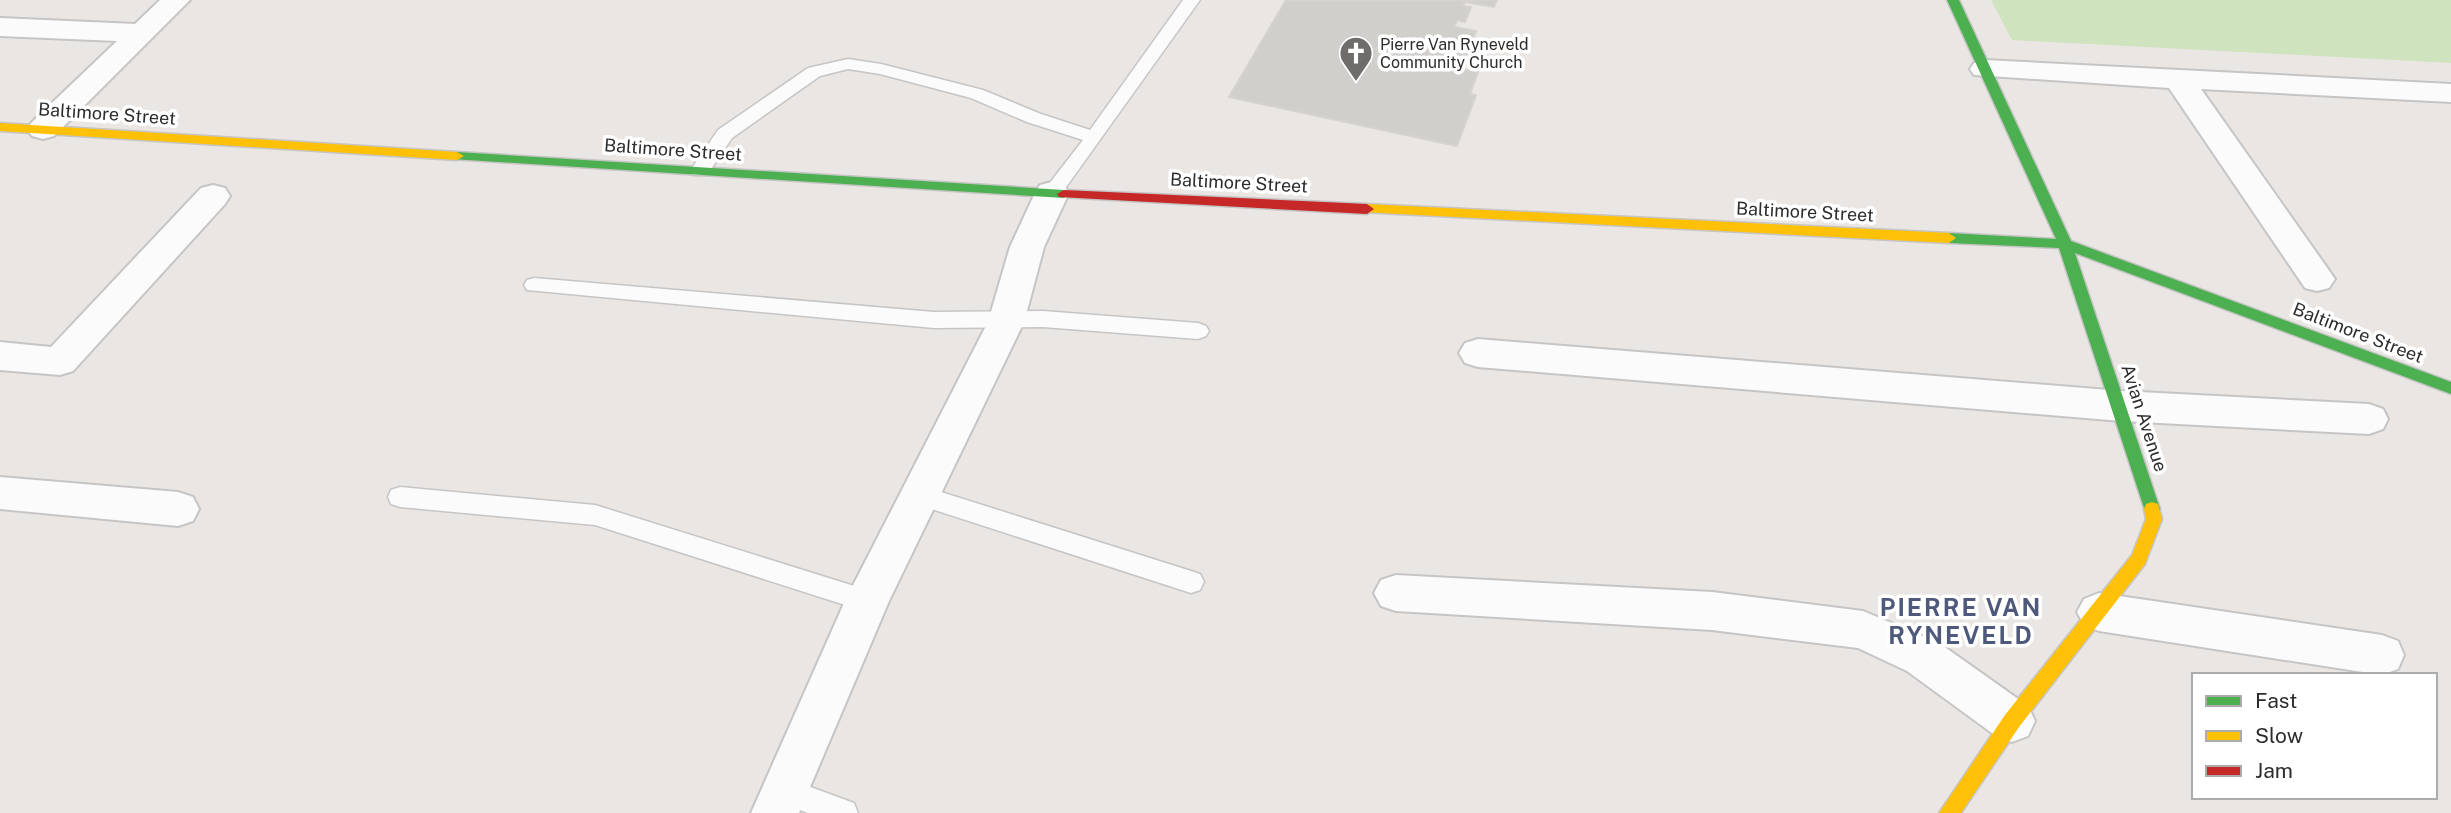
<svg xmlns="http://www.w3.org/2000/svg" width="2451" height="813" font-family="'Public Sans',sans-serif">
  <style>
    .green { fill: #cfe3be }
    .building { fill: #d1cfcc; stroke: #d5d2cf; stroke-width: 2 }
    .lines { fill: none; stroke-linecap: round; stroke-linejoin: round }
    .lane-casing { stroke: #c6c5c5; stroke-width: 3 }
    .street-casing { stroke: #c6c5c5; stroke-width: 4 }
    .fast-casing { stroke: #c6c5c5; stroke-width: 3 }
    .slow-casing { stroke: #c6c5c5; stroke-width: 3 }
    .jam-casing { stroke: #c6c5c5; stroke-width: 3 }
    .lane { fill: #fcfbfb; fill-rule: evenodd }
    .street { fill: #fcfbfb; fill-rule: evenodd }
    .fast { fill: #4caf50; fill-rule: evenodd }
    .slow { fill: #ffc107; fill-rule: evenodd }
    .jam { fill: #c62828; fill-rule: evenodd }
    .labels { text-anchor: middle; stroke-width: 7; stroke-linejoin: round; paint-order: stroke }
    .far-poi-label { font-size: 16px; fill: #2c2c2c; stroke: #fff; text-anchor: start }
    .street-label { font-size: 18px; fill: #2c2c2c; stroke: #fff }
    .district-label { font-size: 24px; font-weight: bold; letter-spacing: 2px; fill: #4e597b; stroke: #fff }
  </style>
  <rect width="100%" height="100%" fill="#eae6e3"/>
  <path class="green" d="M 1991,0 L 2451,0 L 2451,63 L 2012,40 Z"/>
  <path class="building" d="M 1286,0 L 1497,0 L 1494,7 L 1465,2 L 1463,6 L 1471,7 L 1465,22 L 1457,20 L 1454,27 L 1476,31 L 1461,69 L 1478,72 L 1470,94 L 1476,95 L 1457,146 L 1229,97 Z"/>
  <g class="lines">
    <defs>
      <path id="lane" d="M 1183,0 L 1200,0 L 1059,197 L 1052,199 L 1042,193 L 1083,140 L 1027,122 L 971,98 L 880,74 L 848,69 L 820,76 L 732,138 L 707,175 L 693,175 L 690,171 L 718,130 L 808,68 L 848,59 L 881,64 L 983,90 L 1041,114 L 1090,130 Z
        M 534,278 L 934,312 L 1043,311 L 1198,323 L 1206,326 L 1209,331 L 1206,336 L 1198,339 L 1043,327 L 934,328 L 527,290 L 524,285 L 527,280 Z
        M 919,485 L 1191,571 L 1200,574 L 1204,582 L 1200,590 L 1191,593 L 910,502 L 907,495 L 910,488 Z
        M 400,487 L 595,505 L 867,590 L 876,593 L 880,601 L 876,609 L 867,612 L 595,525 L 400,507 L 391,504 L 388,497 L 391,490 Z
        M 786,778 L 854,803 L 858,813 L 808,813 L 776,801 L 772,791 L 776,781 Z"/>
      <path id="street" d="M 160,0 L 190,0 L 54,136 L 43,139 L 32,136 L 27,129 L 32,122 L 117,41 L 0,36 L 0,18 L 135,24 Z
        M 1985,60 L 2451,84 L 2451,102 L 2201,89 L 2335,279 L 2329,288 L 2317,291 L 2305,288 L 2169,88 L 1974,75 L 1970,69 L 1974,63 Z
        M 1052,182 L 1064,185 L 1069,193 L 1044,247 L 1024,322 L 889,601 L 799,813 L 751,813 L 845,601 L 988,322 L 1010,247 L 1035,193 L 1040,185 Z
        M 213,185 L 225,188 L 230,196 L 225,204 L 73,371 L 60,375 L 0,370 L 0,342 L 51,347 L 201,188 Z
        M 1478,339 L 2121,391 L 2369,404 L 2383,409 L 2388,419 L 2383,429 L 2369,434 L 2121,421 L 1478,367 L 1465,363 L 1459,353 L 1465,343 Z
        M 0,477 L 178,492 L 193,497 L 199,509 L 193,521 L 178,526 L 0,509 Z
        M 1396,575 L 1712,592 L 1863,611 L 1939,643 L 2028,706 L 2035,721 L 2028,736 L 2012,742 L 1996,736 L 1907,671 L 1858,648 L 1712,630 L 1396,611 L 1381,606 L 1374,593 L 1381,580 Z
        M 2099,593 L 2382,635 L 2398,641 L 2404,655 L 2398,669 L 2382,675 L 2099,631 L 2084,625 L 2077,612 L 2084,599 Z"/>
      <path id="fast" d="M 1947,0 L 1959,0 L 2071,241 L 2451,382 L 2451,394 L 2075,253 L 2160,509 L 2158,514 L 2152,516 L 2146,514 L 2059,248 L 1949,243 L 1942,238 L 1949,233 L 2056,239 Z
        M 457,152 L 1064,190 L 1071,194 L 1064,198 L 452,159 L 452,153 Z"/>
      <path id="slow" d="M 0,123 L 457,152 L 464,156 L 457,160 L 0,131 Z
        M 1367,204 L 1949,233 L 1956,238 L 1949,243 L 1362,212 L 1360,209 Z
        M 2152,502 L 2158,504 L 2162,519 L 2145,564 L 2019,727 L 1961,813 L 1939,813 L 2005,715 L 2132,555 L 2146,519 L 2144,509 L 2146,504 Z"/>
      <path id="jam" d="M 1064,190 L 1367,204 L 1374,209 L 1367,214 L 1059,197 L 1057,194 Z"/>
    </defs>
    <use href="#lane" class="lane-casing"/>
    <use href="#street" class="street-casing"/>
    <use href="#fast" class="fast-casing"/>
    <use href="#slow" class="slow-casing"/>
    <use href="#jam" class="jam-casing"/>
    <use href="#lane" class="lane"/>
    <use href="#street" class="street"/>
    <use href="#fast" class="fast"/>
    <use href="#slow" class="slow"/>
    <use href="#jam" class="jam"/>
  </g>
  <defs>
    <symbol id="church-pin" viewBox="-11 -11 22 30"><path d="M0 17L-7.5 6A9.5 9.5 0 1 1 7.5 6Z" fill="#6e6d6c" stroke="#fff"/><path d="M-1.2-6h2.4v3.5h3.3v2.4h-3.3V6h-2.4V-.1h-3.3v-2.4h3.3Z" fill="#fff"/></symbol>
  </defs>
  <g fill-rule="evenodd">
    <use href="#church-pin" x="1337" y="34" width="38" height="52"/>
  </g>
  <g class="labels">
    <g class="far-poi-label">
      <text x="1380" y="50">Pierre Van Ryneveld<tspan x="1380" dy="18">Community Church</tspan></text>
    </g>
    <g class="street-label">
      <text transform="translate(107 114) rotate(4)" y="6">Baltimore Street</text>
      <text transform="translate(673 150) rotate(4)" y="6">Baltimore Street</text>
      <text transform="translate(1239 183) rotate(3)" y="6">Baltimore Street</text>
      <text transform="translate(1805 212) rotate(3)" y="6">Baltimore Street</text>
      <text transform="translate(2358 333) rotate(21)" y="6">Baltimore Street</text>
      <text transform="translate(2144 418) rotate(72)" y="6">Avian Avenue</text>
    </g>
    <g class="district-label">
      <text x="1961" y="616">PIERRE VAN<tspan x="1961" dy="28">RYNEVELD</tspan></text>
    </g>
  </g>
  <rect x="2192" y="673" width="245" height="126" fill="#ffffff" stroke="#ababab" stroke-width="2"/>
  <rect x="2206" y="696" width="35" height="10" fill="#4caf50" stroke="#ababab" stroke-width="2"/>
  <text x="2255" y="708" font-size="21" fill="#2c2c2c">Fast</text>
  <rect x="2206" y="731" width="35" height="10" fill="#ffc107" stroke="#ababab" stroke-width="2"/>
  <text x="2255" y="743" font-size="21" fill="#2c2c2c">Slow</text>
  <rect x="2206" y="766" width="35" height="10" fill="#c62828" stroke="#ababab" stroke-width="2"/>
  <text x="2255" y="778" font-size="21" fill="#2c2c2c">Jam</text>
</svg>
